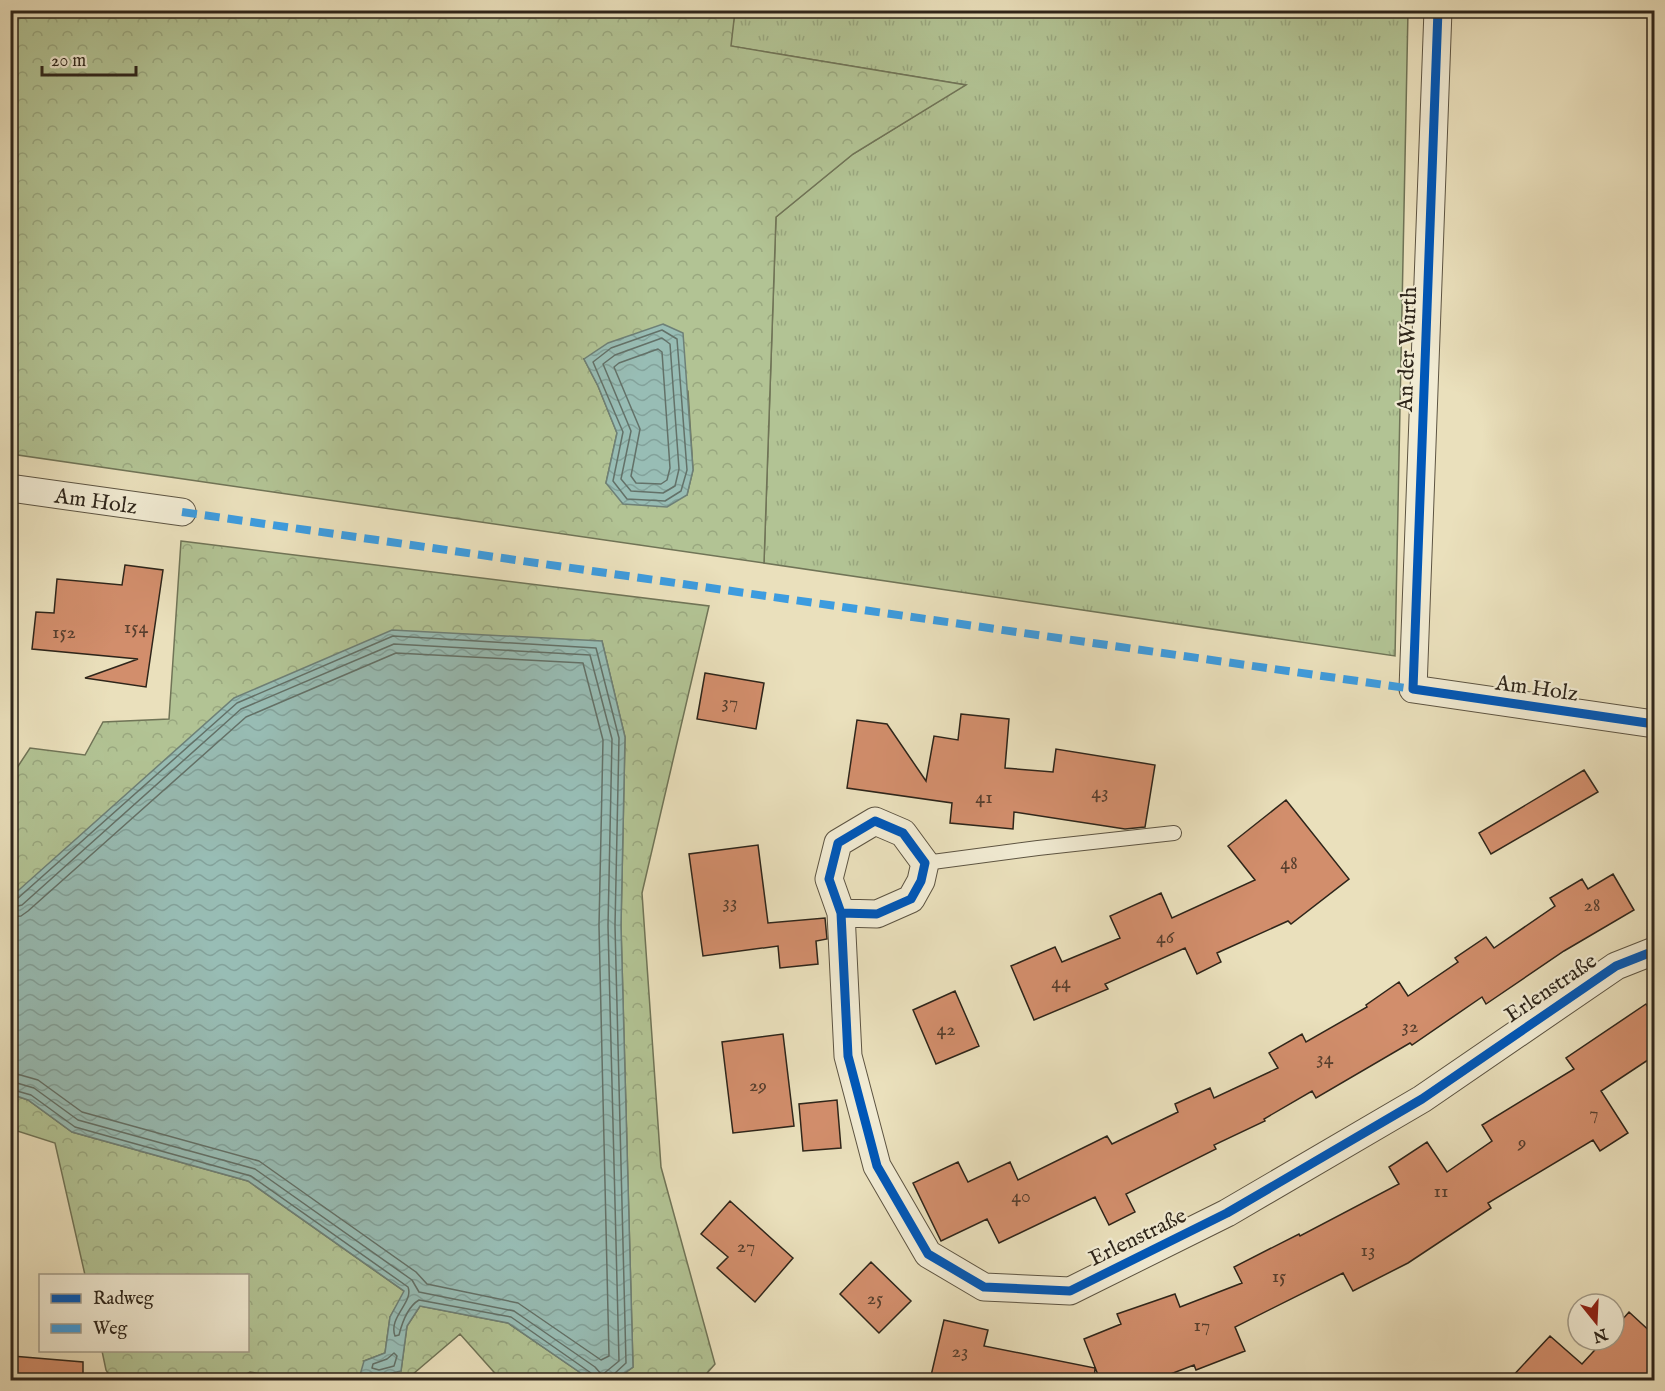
<svg xmlns="http://www.w3.org/2000/svg" width="1665" height="1391" font-family="'IM FELL English',serif">
  <style>
    .grass { fill: url(#grass-tufts); stroke: #707457; stroke-width: 1.5 }
    .forest { fill: url(#forest-crowns); stroke: #707457; stroke-width: 1.5; fill-rule: evenodd }
    .water { fill: url(#water-waves); stroke: #6e8077; stroke-width: 1.5 }
    .lines { fill: none; stroke-linecap: round; stroke-linejoin: round }
    .shore { stroke: #637168; stroke-width: 1.5 }
    .building { fill: #d28e6c; stroke: #2e251a; stroke-width: 1.5 }
    .service-casing { stroke: #5d5442; stroke-width: 16 }
    .minor-casing { stroke: #5d5442; stroke-width: 29 }
    .service { stroke: #f1ebd3; stroke-width: 14 }
    .minor { stroke: #f1ebd3; stroke-width: 27 }
    .quiet { stroke: #3d9cdf; stroke-width: 8; stroke-dasharray: 15 8; stroke-linecap: butt }
    .cycleway-casing { stroke: #f1ebd3; stroke-width: 13 }
    .cycleway { stroke: #0057b8; stroke-width: 9 }
    .labels { text-anchor: middle; stroke-width: 4.5; stroke-linejoin: round; paint-order: stroke }
    .number-label { font-size: 20px; fill: #573f2e }
    .street-label { font-size: 22px; fill: #2e251a; stroke: #f1ebd3 }
  </style>
  <defs>
    <pattern id="grass-tufts" width="24" height="20" patternUnits="userSpaceOnUse" patternTransform="scale(1.5)"><rect width="24" height="20" fill="#b2c394"/><path d="M3 7l-1-3M5 7V3M7 7l1-3M15 17l-1-3M17 17v-4M19 17l1-3" fill="none" stroke="#99a77f"/></pattern>
    <pattern id="forest-crowns" width="20" height="18" patternUnits="userSpaceOnUse" patternTransform="scale(1.5)"><rect width="20" height="18" fill="#b2c394"/><path d="M2 6a3 3 0 1 1 6 0M12 15a3 3 0 1 1 6 0" fill="none" stroke="#99a77f"/></pattern>
    <pattern id="water-waves" width="16" height="10" patternUnits="userSpaceOnUse" patternTransform="scale(1.5)"><rect width="16" height="10" fill="#98bdb5"/><path d="M0 5q4-4 8 0t8 0" fill="none" stroke="#83a29b"/></pattern>
  </defs>
  <rect width="100%" height="100%" fill="#eae0bc"/>
  <filter id="stains"><feTurbulence type="fractalNoise" baseFrequency=".00333" numOctaves="4"/><feColorMatrix values="0 0 0 0 .2 0 0 0 0 .09 0 0 0 0 .02 0 0 0 .5 -.17"/></filter>
  <radialGradient id="worn" r=".72"><stop offset=".6" stop-color="#630" stop-opacity="0"/><stop offset="1" stop-color="#630" stop-opacity=".3"/></radialGradient>
  <path class="grass" d="M 735,11 L 1408,11 L 1395,656 L 764,563 L 776,217 L 853,154 L 965,85 L 730,46 Z"/>
  <path class="forest" d="M 11,11 L 735,11 L 731,46 L 966,85 L 853,154 L 776,217 L 764,563 L 11,454 ZM 584,359 L 688,391 L 693,470 L 687,495 L 606,483 L 617,433 L 598,386 Z
    M 181,541 L 709,606 L 642,893 L 661,1167 L 715,1364 L 701,1380 L 615,1380 L 633,1367 L 621,926 L 625,737 L 602,641 L 11,897 L 11,777 L 30,748 L 85,755 L 103,722 L 169,719 Z
    M 11,1094 L 28,1100 L 72,1132 L 248,1181 L 405,1292 L 390,1317 L 385,1353 L 364,1361 L 401,1371 L 407,1326 L 420,1306 L 508,1323 L 591,1380 L 501,1380 L 460,1334 L 406,1380 L 298,1380 L 250,1372 L 236,1380 L 112,1380 L 106,1370 L 102,1351 L 248,1350 L 248,1276 L 85,1275 L 55,1143 L 11,1129 Z"/>
  <path class="water" d="M 663,324 L 683,333 L 693,470 L 687,495 L 667,507 L 623,504 L 606,483 L 617,433 L 598,386 L 584,359 L 608,343 Z
    M 392,630 L 602,641 L 625,737 L 621,926 L 633,1367 L 615,1380 L 591,1380 L 508,1323 L 420,1306 L 407,1326 L 401,1371 L 379,1376 L 360,1375 L 364,1361 L 385,1353 L 390,1317 L 404,1291 L 248,1181 L 72,1132 L 28,1100 L 11,1094 L 11,897 L 234,698 Z"/>
  <g class="lines">
    <path class="shore" d="M 662,330 L 677,339 L 687,470 L 681,491 L 665,501 L 627,499 L 613,481 L 623,432 L 593,362 L 611,348 Z
      M 662,338 L 670,344 L 679,469 L 675,486 L 663,493 L 631,491 L 621,479 L 631,431 L 603,364 L 615,355 Z
      M 658,349 L 662,352 L 670,468 L 667,480 L 661,484 L 636,483 L 631,476 L 640,429 L 614,367 L 619,363 Z
      M 10,901 L 17,899 L 237,703 L 393,636 L 596,648 L 619,738 L 615,926 L 626,1363 L 614,1374 L 612,1380
      M 10,908 L 22,905 L 241,709 L 394,644 L 590,655 L 612,739 L 608,926 L 619,1361 L 602,1375 L 595,1367 L 514,1311 L 419,1292 L 412,1280 L 255,1169 L 78,1120 L 34,1088 L 10,1081
      M 10,917 L 21,916 L 28,911 L 246,717 L 396,653 L 583,663 L 603,740 L 599,926 L 609,1356 L 601,1360 L 518,1303 L 427,1284 L 416,1272 L 259,1161 L 82,1112 L 38,1080 L 10,1072
      M 10,1089 L 31,1095 L 75,1127 L 251,1176 L 408,1287 C 414,1302 388,1317 395,1336 L 399,1335 C 402,1323 407,1307 419,1300 L 511,1317 L 591,1373 L 593,1380
      M 394,1353 L 397,1356 L 394,1366 L 379,1370 L 372,1368 L 373,1364 L 387,1359 Z"/>
  </g>
  <path class="building" d="M 125,565 L 163,570 L 146,687 L 85,678 L 138,659 L 32,649 L 36,612 L 54,613 L 57,579 L 122,585 Z
    M 705,673 L 764,683 L 756,729 L 697,719 Z
    M 961,714 L 1009,719 L 1005,768 L 1053,772 L 1056,749 L 1155,765 L 1145,827 L 1125,829 L 1014,812 L 1013,829 L 950,823 L 952,803 L 847,788 L 857,720 L 887,724 L 926,781 L 934,736 L 958,740 Z
    M 1584,770 L 1598,792 L 1491,854 L 1479,833 Z
    M 1286,800 L 1349,879 L 1291,924 L 1288,921 L 1217,953 L 1221,962 L 1197,974 L 1185,948 L 1105,984 L 1108,989 L 1034,1020 L 1011,966 L 1055,947 L 1062,962 L 1120,938 L 1110,916 L 1161,893 L 1172,918 L 1255,880 L 1228,846 Z
    M 758,845 L 768,923 L 825,918 L 827,939 L 816,941 L 818,964 L 780,968 L 778,946 L 703,956 L 689,854 Z
    M 1613,874 L 1634,910 L 1564,951 L 1486,1004 L 1482,997 L 1412,1045 L 1410,1043 L 1316,1098 L 1312,1091 L 1264,1119 L 1265,1121 L 1214,1145 L 1216,1149 L 1126,1194 L 1135,1212 L 1109,1225 L 1095,1197 L 999,1243 L 987,1219 L 941,1241 L 913,1183 L 958,1162 L 968,1182 L 1010,1162 L 1018,1180 L 1107,1136 L 1112,1144 L 1178,1112 L 1175,1104 L 1210,1088 L 1214,1098 L 1278,1068 L 1269,1053 L 1302,1034 L 1306,1042 L 1367,1007 L 1366,1005 L 1399,982 L 1408,996 L 1458,962 L 1455,958 L 1486,937 L 1494,948 L 1555,906 L 1550,898 L 1582,879 L 1588,889 Z
    M 955,991 L 979,1046 L 936,1064 L 913,1010 Z
    M 1646,1004 L 1654,1018 L 1654,1056 L 1601,1091 L 1628,1133 L 1600,1151 L 1593,1140 L 1488,1203 L 1491,1208 L 1408,1263 L 1353,1291 L 1343,1273 L 1235,1327 L 1245,1351 L 1196,1370 L 1194,1365 L 1155,1380 L 1100,1380 L 1084,1339 L 1121,1324 L 1117,1314 L 1175,1294 L 1180,1307 L 1242,1283 L 1234,1267 L 1299,1234 L 1300,1236 L 1399,1184 L 1389,1167 L 1427,1142 L 1447,1172 L 1492,1141 L 1482,1125 L 1574,1069 L 1566,1058 Z
    M 783,1034 L 794,1126 L 733,1133 L 722,1042 Z
    M 837,1100 L 841,1148 L 803,1151 L 799,1104 Z
    M 730,1201 L 793,1258 L 755,1302 L 717,1268 L 728,1257 L 701,1234 Z
    M 871,1262 L 911,1301 L 879,1333 L 840,1294 Z
    M 1629,1312 L 1654,1335 L 1654,1380 L 1509,1380 L 1550,1336 L 1582,1364 L 1604,1340 L 1614,1340 L 1614,1329 Z
    M 944,1320 L 988,1330 L 984,1346 L 1095,1368 L 1094,1380 L 930,1380 Z
    M 12,1356 L 83,1362 L 83,1380 L 10,1380 Z"/>
  <g class="lines">
    <defs>
      <path id="service" d="M 925,863 L 1038,848 L 1174,833"/>
      <path id="minor" d="M 1438,10 L 1413,689 L 1654,724
        M 10,488 L 182,512
        M 841,913 L 877,914 L 911,899 L 921,881 L 925,863 L 903,833 L 875,821 L 838,843 L 829,879 L 841,913 L 848,1056 L 877,1166 L 928,1254 L 984,1287 L 1070,1291 L 1227,1213 L 1422,1099 L 1616,966 L 1654,951"/>
    </defs>
    <use href="#service" class="service-casing"/>
    <use href="#minor" class="minor-casing"/>
    <use href="#service" class="service"/>
    <use href="#minor" class="minor"/>
    <path class="quiet" d="M 182,512 L 1413,689"/>
    <defs>
      <path id="cycleway" d="M 1438,10 L 1413,689 L 1654,724
        M 841,913 L 877,914 L 911,899 L 921,881 L 925,863 L 903,833 L 875,821 L 838,843 L 829,879 L 841,913 L 848,1056 L 877,1166 L 928,1254 L 984,1287 L 1070,1291 L 1227,1213 L 1422,1099 L 1616,966 L 1654,951"/>
    </defs>
    <use href="#cycleway" class="cycleway-casing"/>
    <use href="#cycleway" class="cycleway"/>
  </g>
  <g class="labels">
    <g class="number-label">
      <text x="136" y="633">154</text>
      <text x="64" y="638">152</text>
      <text x="730" y="708">37</text>
      <text x="1100" y="798">43</text>
      <text x="984" y="803">41</text>
      <text x="1289" y="869">48</text>
      <text x="730" y="908">33</text>
      <text x="1592" y="911">28</text>
      <text x="1165" y="943">46</text>
      <text x="1061" y="988">44</text>
      <text x="1410" y="1032">32</text>
      <text x="946" y="1035">42</text>
      <text x="1325" y="1064">34</text>
      <text x="758" y="1091">29</text>
      <text x="1594" y="1119">7</text>
      <text x="1522" y="1148">9</text>
      <text x="1441" y="1197">11</text>
      <text x="1021" y="1202">40</text>
      <text x="746" y="1252">27</text>
      <text x="1368" y="1256">13</text>
      <text x="1279" y="1282">15</text>
      <text x="875" y="1304">25</text>
      <text x="1202" y="1331">17</text>
      <text x="960" y="1357">23</text>
    </g>
    <g class="street-label">
      <text transform="translate(1406 349) rotate(-88)" y="8">An der Wurth</text>
      <text transform="translate(96 500) rotate(8)" y="8">Am Holz</text>
      <text transform="translate(1537 687) rotate(8)" y="8">Am Holz</text>
      <text transform="translate(1550 987) rotate(-34)" y="8">Erlenstraße</text>
      <text transform="translate(1137 1236) rotate(-26)" y="8">Erlenstraße</text>
    </g>
  </g>
  <rect width="1665" height="1391" fill="none" stroke="#eae0bc" stroke-width="36"/>
  <rect x="12" y="12" width="1641" height="1367" fill="none" stroke="#2e251a" stroke-width="3"/>
  <rect x="18" y="18" width="1629" height="1355" fill="none" stroke="#2e251a" stroke-width="1.5"/>
  <rect x="39" y="1274" width="210" height="78" fill="#f1ebd3" stroke="#a39c89" stroke-width="1.5"/>
  <rect x="51" y="1294" width="30" height="9" fill="#0057b8" stroke="#a39c89" stroke-width="1.5"/>
  <text x="93" y="1304" font-size="18" fill="#2e251a">Radweg</text>
  <rect x="51" y="1324" width="30" height="9" fill="#3d9cdf" stroke="#a39c89" stroke-width="1.5"/>
  <text x="93" y="1334" font-size="18" fill="#2e251a">Weg</text>
  <g transform="translate(1596 1322) rotate(162)"><circle r="28" fill="#f1ebd3" stroke="#a39c89" stroke-width="1.5"/>
  <path d="M0-4.5L10 22L0 15L-10 22Z" fill="#8f2418"/>
  <text y="-9" font-size="16" font-weight="bold" text-anchor="middle" fill="#2e251a">N</text>
  </g>
  <path d="M42 66v9h94v-9" fill="none" stroke="#2e251a" stroke-width="3"/>
  <text x="51" y="66" font-size="18" fill="#2e251a" stroke="#f1ebd3" stroke-width="4.5" paint-order="stroke">20 m</text>
  <rect width="100%" height="100%" filter="url(#stains)"/>
  <rect width="100%" height="100%" fill="url(#worn)"/>
</svg>
